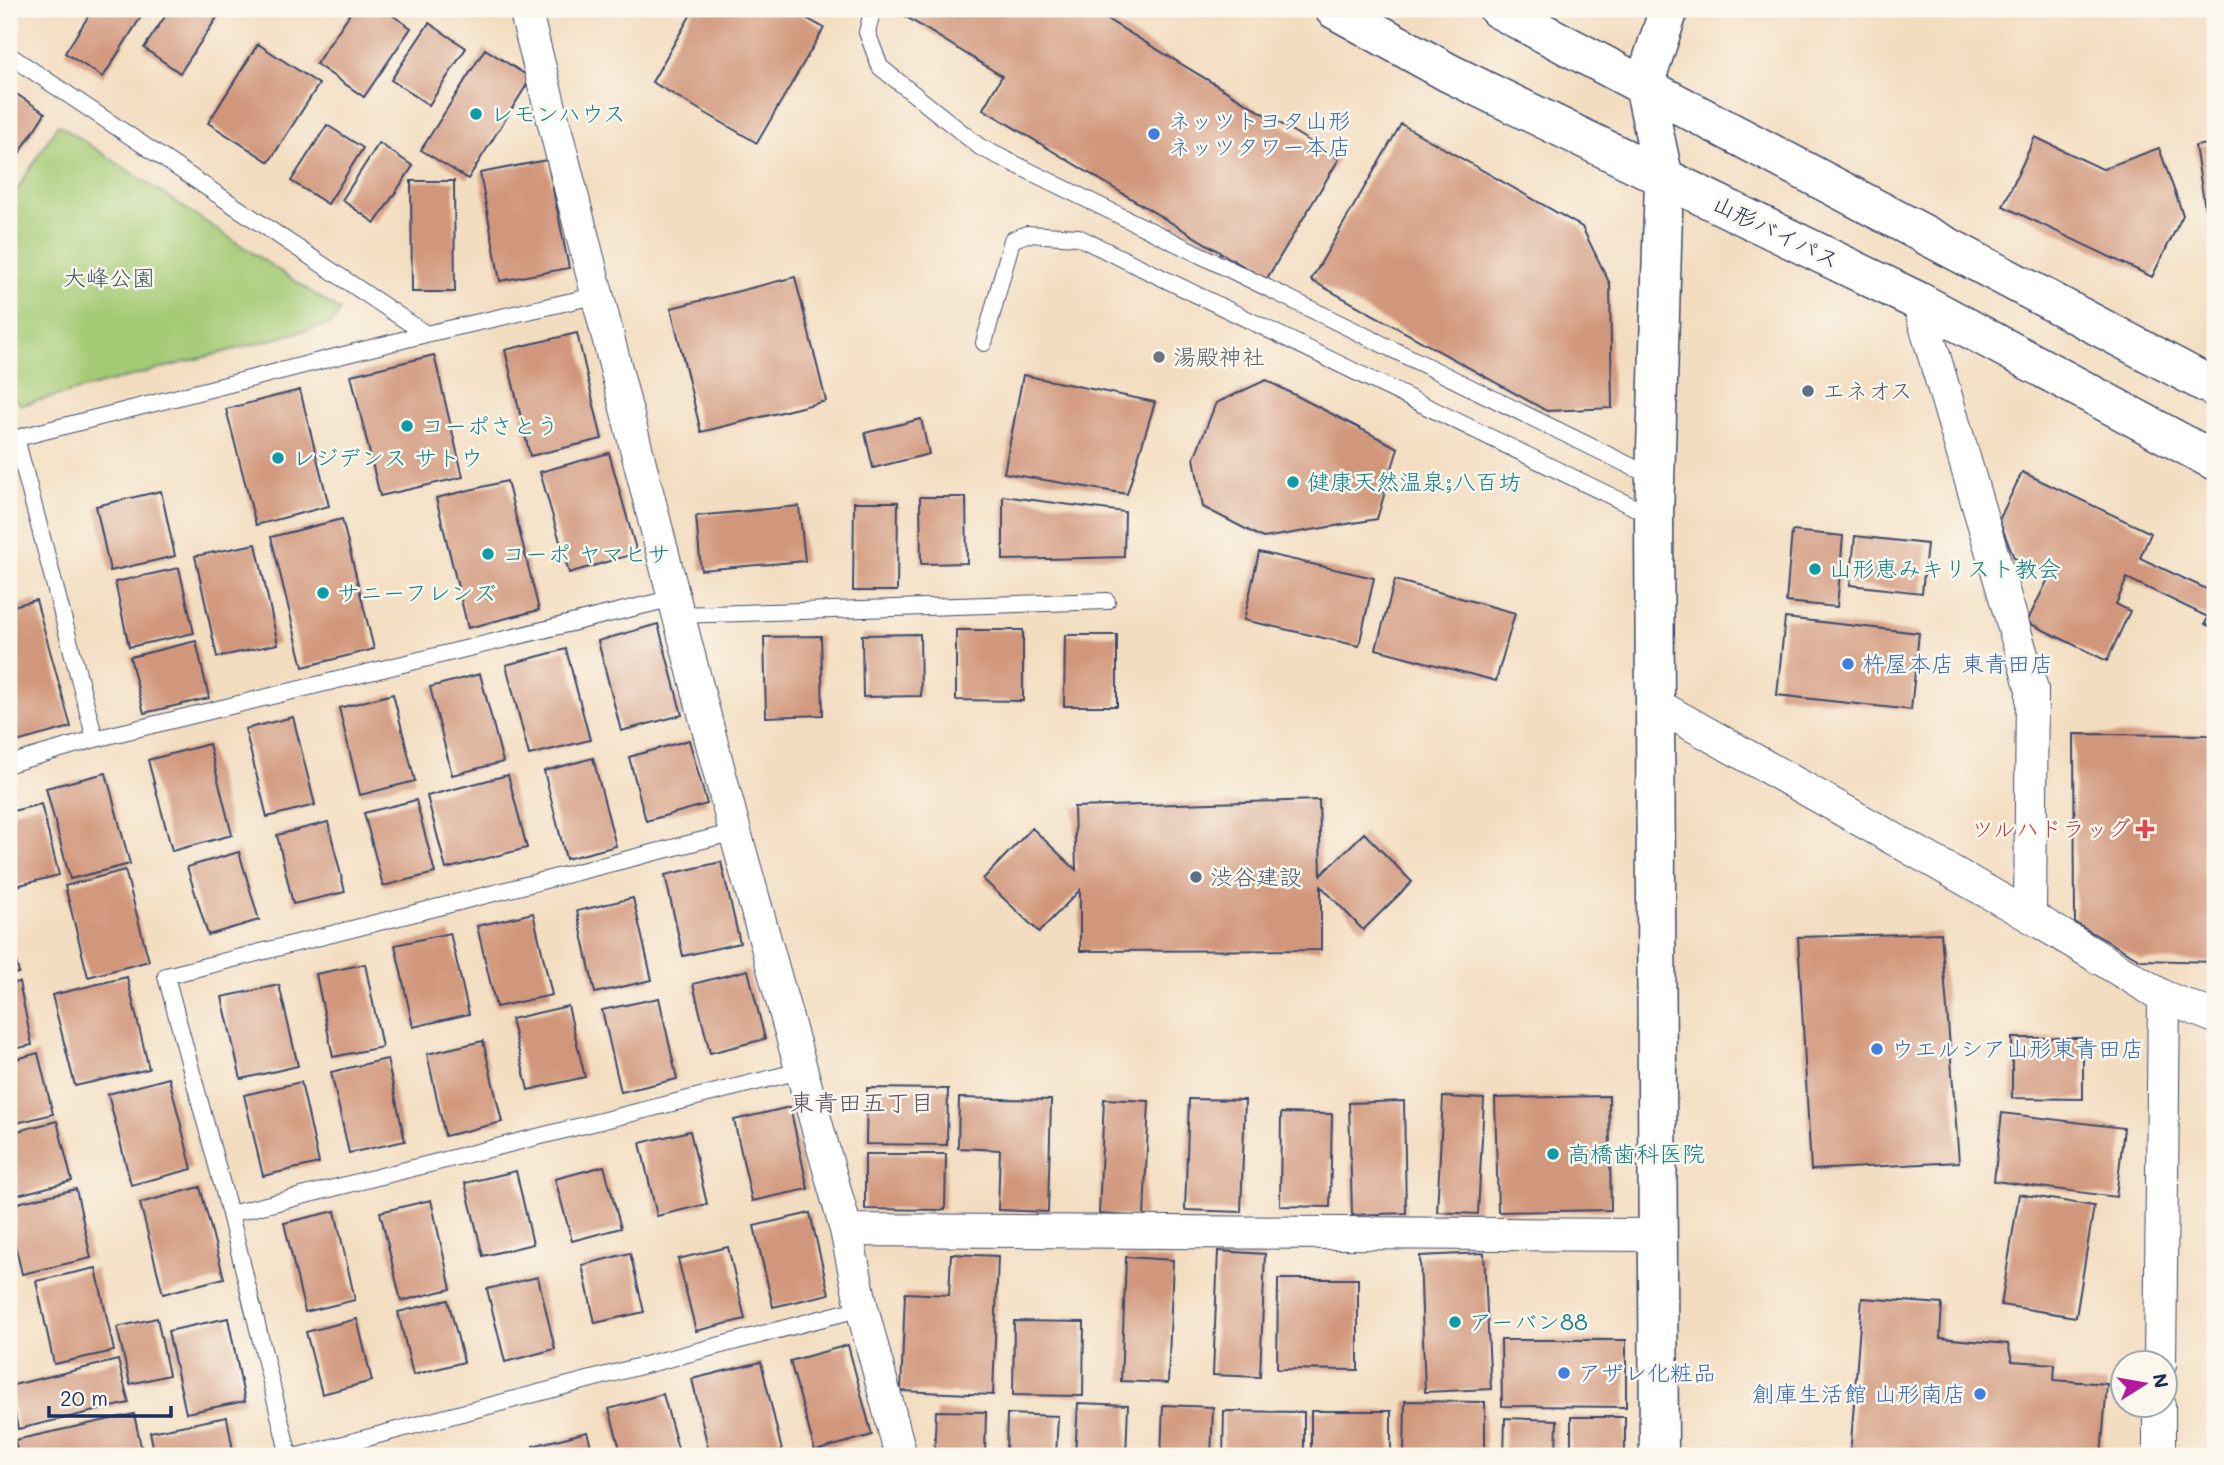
<svg xmlns="http://www.w3.org/2000/svg" width="2224" height="1465" font-family="Mali,'Klee One',sans-serif">
  <style>
    .green { fill: #a4ca74; stroke: #607c69; stroke-width: 2 }
    .building { fill: #d1977b }
    .lines { fill: none; stroke-linecap: round; stroke-linejoin: round }
    .service-casing { stroke: #3b496d; stroke-width: 18 }
    .minor-casing { stroke: #3b496d; stroke-width: 34 }
    .tertiary-casing { stroke: #3b496d; stroke-width: 41 }
    .trunk-casing { stroke: #3b496d; stroke-width: 41 }
    .service { stroke: #fff; stroke-width: 16 }
    .minor { stroke: #fff; stroke-width: 32 }
    .tertiary { stroke: #fff; stroke-width: 38 }
    .trunk { stroke: #fff; stroke-width: 38 }
    .culture-dot { fill: #0f9aa8; stroke: #fbf7ec; stroke-width: 2.5 }
    .shop-dot { fill: #3f7fe0; stroke: #fbf7ec; stroke-width: 2.5 }
    .worship-dot { fill: #6b7280; stroke: #fbf7ec; stroke-width: 2.5 }
    .service-dot { fill: #5c6f8a; stroke: #fbf7ec; stroke-width: 2.5 }
    .health-dot { fill: #e0444e; stroke: #fbf7ec; stroke-width: 2.5 }
    .labels { text-anchor: middle; stroke-width: 5; stroke-linejoin: round; paint-order: stroke }
    .culture-label { font-size: 23px; fill: #0d838f; stroke: #fbf7ec; text-anchor: start }
    .shop-label { font-size: 23px; fill: #366cbe; stroke: #fbf7ec; text-anchor: start }
    .street-label { font-size: 23px; fill: #1b2f5e; stroke: #fbf7ec }
    .park-label { font-size: 23px; fill: #3d5664; stroke: #fbf7ec }
    .worship-label { font-size: 23px; fill: #5b616d; stroke: #fbf7ec; text-anchor: start }
    .service-label { font-size: 23px; fill: #4e5e75; stroke: #fbf7ec; text-anchor: start }
    .health-label { font-size: 23px; fill: #be3a42; stroke: #fbf7ec; text-anchor: end }
    .neighbourhood-label { font-size: 24px; fill: #5b5368; stroke: #fbf7ec }
  </style>
  <rect width="100%" height="100%" fill="#fbf7ec"/>
  <filter id="ink" filterUnits="userSpaceOnUse"><feTurbulence type="fractalNoise" baseFrequency=".0143" numOctaves="2"/><feDisplacementMap in="SourceGraphic" scale="14" xChannelSelector="R" yChannelSelector="G"/><feConvolveMatrix kernelMatrix="1 2 1 2 8 2 1 2 1" color-interpolation-filters="sRGB"/></filter>
  <filter id="wash" filterUnits="userSpaceOnUse"><feTurbulence type="fractalNoise" baseFrequency=".00686" numOctaves="4" result="noise"/><feDisplacementMap in="SourceGraphic" scale="28" xChannelSelector="R" yChannelSelector="G"/><feGaussianBlur stdDeviation="1.57" result="paint"/><feColorMatrix in="noise" values="0 0 0 0 0 0 0 0 0 0 0 0 0 0 0 0 0 1.4 0 .05"/><feComposite in="paint" operator="in"/></filter>
  <g filter="url(#wash)">
    <rect width="100%" height="100%" fill="#f3ddc0"/>
    <path class="green" d="M 58,124 L 340,311 L 331,324 L 22,405 L 9,396 L 9,203 Z"/>
    <g id="blocks">
      <path class="building" d="M 93,9 L 146,9 L 103,77 L 65,53 Z
        M 170,9 L 207,9 L 218,16 L 180,73 L 144,48 Z
        M 353,9 L 383,9 L 411,28 L 364,97 L 316,64 Z
        M 694,9 L 790,9 L 824,28 L 757,143 L 652,82 Z
        M 903,9 L 1090,9 L 1339,159 L 1266,280 L 983,109 L 1002,76 L 900,13 Z
        M 429,23 L 466,48 L 429,105 L 391,80 Z
        M 258,44 L 319,84 L 269,162 L 208,123 Z
        M 485,49 L 531,78 L 468,179 L 421,150 Z
        M 9,89 L 45,113 L 15,160 L 9,156 Z
        M 1401,124 L 1582,227 L 1610,284 L 1612,408 L 1547,411 L 1311,280 Z
        M 327,125 L 363,148 L 328,204 L 291,181 Z
        M 2035,137 L 2102,169 L 2159,148 L 2183,215 L 2152,277 L 2003,206 Z
        M 379,143 L 413,166 L 375,223 L 342,200 Z
        M 2215,143 L 2215,213 L 2206,214 L 2195,146 Z
        M 547,160 L 569,268 L 500,281 L 480,173 Z
        M 411,181 L 454,181 L 455,292 L 412,292 Z
        M 795,277 L 826,401 L 701,432 L 671,308 Z
        M 577,333 L 602,439 L 530,456 L 505,350 Z
        M 434,355 L 463,477 L 380,496 L 351,375 Z
        M 1023,375 L 1155,402 L 1127,494 L 1004,473 Z
        M 1266,380 L 1398,448 L 1377,519 L 1263,538 L 1203,507 L 1194,458 L 1216,403 Z
        M 300,390 L 329,506 L 256,525 L 226,409 Z
        M 921,419 L 929,454 L 873,468 L 865,433 Z
        M 609,453 L 637,553 L 569,573 L 540,472 Z
        M 2022,472 L 2151,533 L 2140,558 L 2215,593 L 2215,629 L 2205,624 L 2208,617 L 2127,578 L 2116,604 L 2130,611 L 2107,661 L 2027,622 L 2050,575 L 2014,558 L 1999,520 Z
        M 507,481 L 539,610 L 468,628 L 436,498 Z
        M 161,491 L 175,556 L 110,571 L 96,506 Z
        M 1003,496 L 1125,512 L 1124,557 L 1003,560 Z
        M 920,497 L 966,497 L 967,563 L 921,564 Z
        M 854,502 L 898,502 L 897,591 L 853,591 Z
        M 799,506 L 805,561 L 701,570 L 696,516 Z
        M 342,519 L 374,649 L 303,667 L 271,537 Z
        M 1792,531 L 1843,536 L 1837,607 L 1786,602 Z
        M 1855,536 L 1927,544 L 1922,593 L 1850,585 Z
        M 256,544 L 278,644 L 217,657 L 195,556 Z
        M 1259,552 L 1374,578 L 1359,646 L 1244,620 Z
        M 179,568 L 194,633 L 129,647 L 115,582 Z
        M 1395,580 L 1515,613 L 1496,681 L 1376,649 Z
        M 36,600 L 71,727 L 9,744 L 9,607 Z
        M 1785,618 L 1919,633 L 1911,710 L 1777,695 Z
        M 658,624 L 682,715 L 621,731 L 598,641 Z
        M 956,630 L 1023,630 L 1023,701 L 956,700 Z
        M 920,634 L 921,696 L 863,697 L 862,635 Z
        M 1065,635 L 1117,635 L 1117,706 L 1064,706 Z
        M 821,636 L 823,715 L 766,717 L 764,637 Z
        M 196,641 L 209,698 L 144,713 L 130,657 Z
        M 566,649 L 590,740 L 529,755 L 506,665 Z
        M 480,674 L 503,762 L 452,775 L 430,687 Z
        M 393,694 L 415,781 L 360,795 L 339,708 Z
        M 293,717 L 315,805 L 267,817 L 245,729 Z
        M 2074,734 L 2215,735 L 2215,962 L 2141,960 L 2075,923 Z
        M 689,740 L 707,804 L 646,821 L 629,757 Z
        M 209,744 L 232,835 L 172,851 L 148,760 Z
        M 593,758 L 616,846 L 566,859 L 544,771 Z
        M 106,773 L 130,864 L 70,879 L 46,788 Z
        M 508,775 L 527,848 L 446,869 L 427,796 Z
        M 416,800 L 435,873 L 383,886 L 364,813 Z
        M 1319,800 L 1321,875 L 1364,833 L 1412,882 L 1363,930 L 1321,886 L 1321,950 L 1080,951 L 1080,890 L 1039,932 L 983,879 L 1032,828 L 1076,870 L 1074,807 Z
        M 41,804 L 59,875 L 16,886 L 9,857 L 9,812 Z
        M 328,822 L 345,892 L 293,904 L 277,835 Z
        M 239,852 L 259,920 L 208,935 L 187,867 Z
        M 721,862 L 740,943 L 683,956 L 665,875 Z
        M 125,870 L 149,961 L 88,977 L 65,886 Z
        M 633,898 L 652,980 L 595,993 L 577,911 Z
        M 533,913 L 552,995 L 496,1007 L 477,926 Z
        M 450,933 L 469,1014 L 413,1027 L 395,945 Z
        M 1941,933 L 1959,1162 L 1811,1170 L 1798,937 Z
        M 9,936 L 19,973 L 9,975 Z
        M 365,964 L 382,1047 L 333,1057 L 316,974 Z
        M 748,970 L 765,1039 L 710,1053 L 693,984 Z
        M 127,977 L 149,1069 L 75,1086 L 52,995 Z
        M 19,982 L 32,1045 L 9,1050 L 9,984 Z
        M 279,985 L 298,1066 L 241,1079 L 222,997 Z
        M 659,998 L 677,1079 L 621,1092 L 602,1010 Z
        M 568,1006 L 585,1077 L 528,1090 L 511,1019 Z
        M 2012,1038 L 2083,1038 L 2083,1099 L 2012,1098 Z
        M 483,1041 L 502,1122 L 445,1136 L 427,1054 Z
        M 38,1053 L 53,1114 L 9,1125 L 9,1061 Z
        M 387,1059 L 405,1141 L 349,1153 L 331,1072 Z
        M 169,1078 L 192,1169 L 131,1185 L 108,1094 Z
        M 301,1082 L 319,1163 L 263,1176 L 244,1095 Z
        M 867,1088 L 948,1089 L 947,1145 L 866,1144 Z
        M 1609,1096 L 1611,1210 L 1498,1212 L 1495,1098 Z
        M 1443,1097 L 1484,1099 L 1478,1214 L 1437,1212 Z
        M 959,1098 L 1051,1100 L 1048,1212 L 998,1210 L 1000,1150 L 958,1148 Z
        M 1104,1099 L 1149,1101 L 1144,1217 L 1099,1214 Z
        M 1189,1099 L 1245,1100 L 1241,1212 L 1185,1210 Z
        M 1404,1101 L 1406,1213 L 1352,1215 L 1349,1103 Z
        M 790,1107 L 808,1189 L 752,1201 L 734,1120 Z
        M 1281,1113 L 1332,1114 L 1330,1207 L 1280,1206 Z
        M 2002,1113 L 2124,1128 L 2116,1197 L 1994,1181 Z
        M 57,1121 L 72,1181 L 10,1197 L 9,1133 Z
        M 690,1131 L 707,1204 L 657,1216 L 640,1143 Z
        M 865,1154 L 946,1154 L 945,1210 L 865,1209 Z
        M 604,1166 L 621,1228 L 572,1241 L 555,1179 Z
        M 516,1171 L 533,1244 L 483,1256 L 465,1183 Z
        M 200,1187 L 224,1278 L 163,1294 L 140,1203 Z
        M 76,1189 L 91,1258 L 22,1274 L 9,1219 L 9,1205 Z
        M 2019,1194 L 2094,1206 L 2076,1317 L 2001,1305 Z
        M 431,1200 L 451,1289 L 401,1301 L 380,1212 Z
        M 335,1211 L 355,1300 L 305,1312 L 284,1223 Z
        M 810,1213 L 829,1294 L 773,1307 L 754,1226 Z
        M 728,1247 L 745,1319 L 696,1331 L 678,1259 Z
        M 1218,1251 L 1265,1254 L 1260,1377 L 1213,1375 Z
        M 630,1253 L 644,1312 L 595,1323 L 582,1265 Z
        M 1484,1253 L 1491,1389 L 1425,1392 L 1420,1256 Z
        M 951,1254 L 998,1256 L 993,1395 L 901,1391 L 905,1293 L 949,1295 Z
        M 1126,1257 L 1173,1260 L 1168,1383 L 1121,1381 Z
        M 96,1268 L 114,1351 L 54,1364 L 36,1281 Z
        M 538,1277 L 555,1349 L 505,1362 L 487,1289 Z
        M 1278,1279 L 1358,1279 L 1358,1370 L 1277,1369 Z
        M 1862,1298 L 1942,1304 L 1940,1338 L 2008,1344 L 2012,1361 L 2055,1364 L 2054,1380 L 2107,1384 L 2101,1456 L 1850,1456 Z
        M 448,1300 L 464,1362 L 413,1375 L 398,1312 Z
        M 157,1318 L 169,1375 L 130,1384 L 117,1327 Z
        M 228,1318 L 245,1401 L 186,1413 L 168,1331 Z
        M 357,1319 L 372,1381 L 322,1394 L 306,1332 Z
        M 1014,1321 L 1084,1322 L 1083,1396 L 1013,1395 Z
        M 1501,1340 L 1626,1340 L 1626,1407 L 1502,1406 Z
        M 848,1345 L 872,1435 L 815,1451 L 790,1361 Z
        M 118,1360 L 129,1403 L 18,1429 L 9,1386 Z
        M 761,1362 L 782,1451 L 760,1456 L 710,1456 L 692,1379 Z
        M 663,1394 L 680,1456 L 622,1456 L 609,1409 Z
        M 1405,1401 L 1485,1402 L 1485,1456 L 1404,1456 Z
        M 1078,1403 L 1128,1405 L 1126,1456 L 1075,1456 Z
        M 1163,1405 L 1213,1407 L 1211,1456 L 1161,1456 Z
        M 936,1411 L 986,1412 L 985,1456 L 934,1456 Z
        M 1224,1411 L 1304,1412 L 1304,1456 L 1223,1456 Z
        M 1311,1411 L 1391,1411 L 1391,1456 L 1311,1456 Z
        M 134,1414 L 143,1456 L 18,1456 L 15,1440 Z
        M 1007,1414 L 1058,1416 L 1056,1456 L 1006,1456 Z
        M 227,1417 L 234,1456 L 155,1456 L 150,1432 Z
        M 1571,1417 L 1625,1417 L 1625,1456 L 1571,1456 Z
        M 1505,1418 L 1557,1420 L 1556,1456 L 1504,1456 Z
        M 2215,1425 L 2215,1456 L 2205,1456 Z
        M 587,1432 L 594,1456 L 536,1456 L 533,1446 Z"/>
    </g>
  </g>
  <g filter="url(#ink)">
    <use href="#blocks" fill-opacity="0" stroke="#3b496d" stroke-width="2"/>
    <g class="lines">
      <defs>
        <path id="service" d="M 873,9 L 867,32 L 880,67 L 980,147 L 1653,477
          M 9,55 L 426,334
          M 984,343 L 1012,240 L 1027,234 L 1078,237 L 1652,516
          M 9,434 L 16,438 L 95,739
          M 9,440 L 426,334 L 599,295
          M 679,615 L 1107,601
          M 9,764 L 95,739 L 674,598
          M 230,1214 L 800,1071
          M 289,1456 L 230,1214 L 166,976 L 735,832
          M 298,1456 L 862,1308"/>
        <path id="minor" d="M 525,9 L 674,598 L 735,832 L 846,1230 L 862,1308 L 901,1456
          M 1918,301 L 2032,689 L 2030,916
          M 1657,705 L 2030,916 L 2164,997 L 2215,1017
          M 846,1230 L 1657,1235
          M 2160,1364 L 2164,997
          M 2159,1456 L 2159,1406"/>
        <path id="tertiary" d="M 1659,1456 L 1654,517 L 1664,179 L 1644,85 L 1669,9"/>
        <path id="trunk" d="M 1334,9 L 1449,73 L 1918,301 L 2215,461
          M 1498,9 L 2215,388"/>
      </defs>
      <use href="#service" class="service-casing"/>
      <use href="#minor" class="minor-casing"/>
      <use href="#tertiary" class="tertiary-casing"/>
      <use href="#trunk" class="trunk-casing"/>
      <use href="#service" class="service"/>
      <use href="#minor" class="minor"/>
      <use href="#tertiary" class="tertiary"/>
      <use href="#trunk" class="trunk"/>
    </g>
  </g>
  <g class="culture-dot">
    <circle cx="476" cy="114" r="7"/>
    <circle cx="407" cy="426" r="7"/>
    <circle cx="278" cy="458" r="7"/>
    <circle cx="1293" cy="482" r="7"/>
    <circle cx="488" cy="554" r="7"/>
    <circle cx="1815" cy="569" r="7"/>
    <circle cx="323" cy="593" r="7"/>
    <circle cx="1553" cy="1154" r="7"/>
    <circle cx="1455" cy="1322" r="7"/>
  </g>
  <g class="shop-dot">
    <circle cx="1154" cy="134" r="7"/>
    <circle cx="1848" cy="664" r="7"/>
    <circle cx="1877" cy="1049" r="7"/>
    <circle cx="1564" cy="1373" r="7"/>
    <circle cx="1980" cy="1394" r="7"/>
  </g>
  <circle class="worship-dot" cx="1159" cy="357" r="7"/>
  <g class="service-dot">
    <circle cx="1808" cy="391" r="7"/>
    <circle cx="1196" cy="877" r="7"/>
  </g>
  <path class="health-dot" d="M2141.5 818.5h7v7h7v7h-7v7h-7v-7h-7v-7h7z"/>
  <g class="labels">
    <g class="culture-label">
      <text x="490" y="122">レモンハウス</text>
      <text x="421" y="434">コーポさとう</text>
      <text x="292" y="466">レジデンス サトウ</text>
      <text x="1307" y="490">健康天然温泉;八百坊</text>
      <text x="502" y="562">コーポ ヤマヒサ</text>
      <text x="1829" y="577">山形恵みキリスト教会</text>
      <text x="337" y="601">サニーフレンズ</text>
      <text x="1567" y="1162">高橋歯科医院</text>
      <text x="1469" y="1330">アーバン88</text>
    </g>
    <g class="shop-label">
      <text x="1168" y="129">ネッツトヨタ山形<tspan x="1168" dy="26">ネッツタワー本店</tspan></text>
      <text x="1862" y="672">杵屋本店 東青田店</text>
      <text x="1891" y="1057">ウエルシア山形東青田店</text>
      <text x="1578" y="1381">アザレ化粧品</text>
      <text x="1966" y="1402" text-anchor="end">創庫生活館 山形南店</text>
    </g>
    <g class="street-label">
      <text transform="translate(1776 232) rotate(26)" y="8">山形バイパス</text>
    </g>
    <g class="park-label">
      <text x="109" y="286">大峰公園</text>
    </g>
    <g class="worship-label">
      <text x="1173" y="365">湯殿神社</text>
    </g>
    <g class="service-label">
      <text x="1822" y="399">エネオス</text>
      <text x="1210" y="885">渋谷建設</text>
    </g>
    <g class="health-label">
      <text x="2131" y="837">ツルハドラッグ</text>
    </g>
    <g class="neighbourhood-label">
      <text x="862" y="1111">東青田五丁目</text>
    </g>
  </g>
  <rect width="2224" height="1465" fill="none" stroke="#fbf7ec" stroke-width="35"/>
  <g transform="translate(2144 1384) rotate(79)"><circle r="33" fill="#fbf7ec" stroke="#a1a7b3" stroke-width="2"/>
  <path d="M0-5L12 26L0 18L-12 26Z" fill="#b5179e"/>
  <text y="-10" font-size="19" font-weight="bold" text-anchor="middle" fill="#1b2f5e">N</text>
  </g>
  <path d="M49 1406v10h122v-10" fill="none" stroke="#1b2f5e" stroke-width="3.5"/>
  <text x="60" y="1406" font-size="21" fill="#1b2f5e" stroke="#fbf7ec" stroke-width="5" paint-order="stroke">20 m</text>
</svg>
